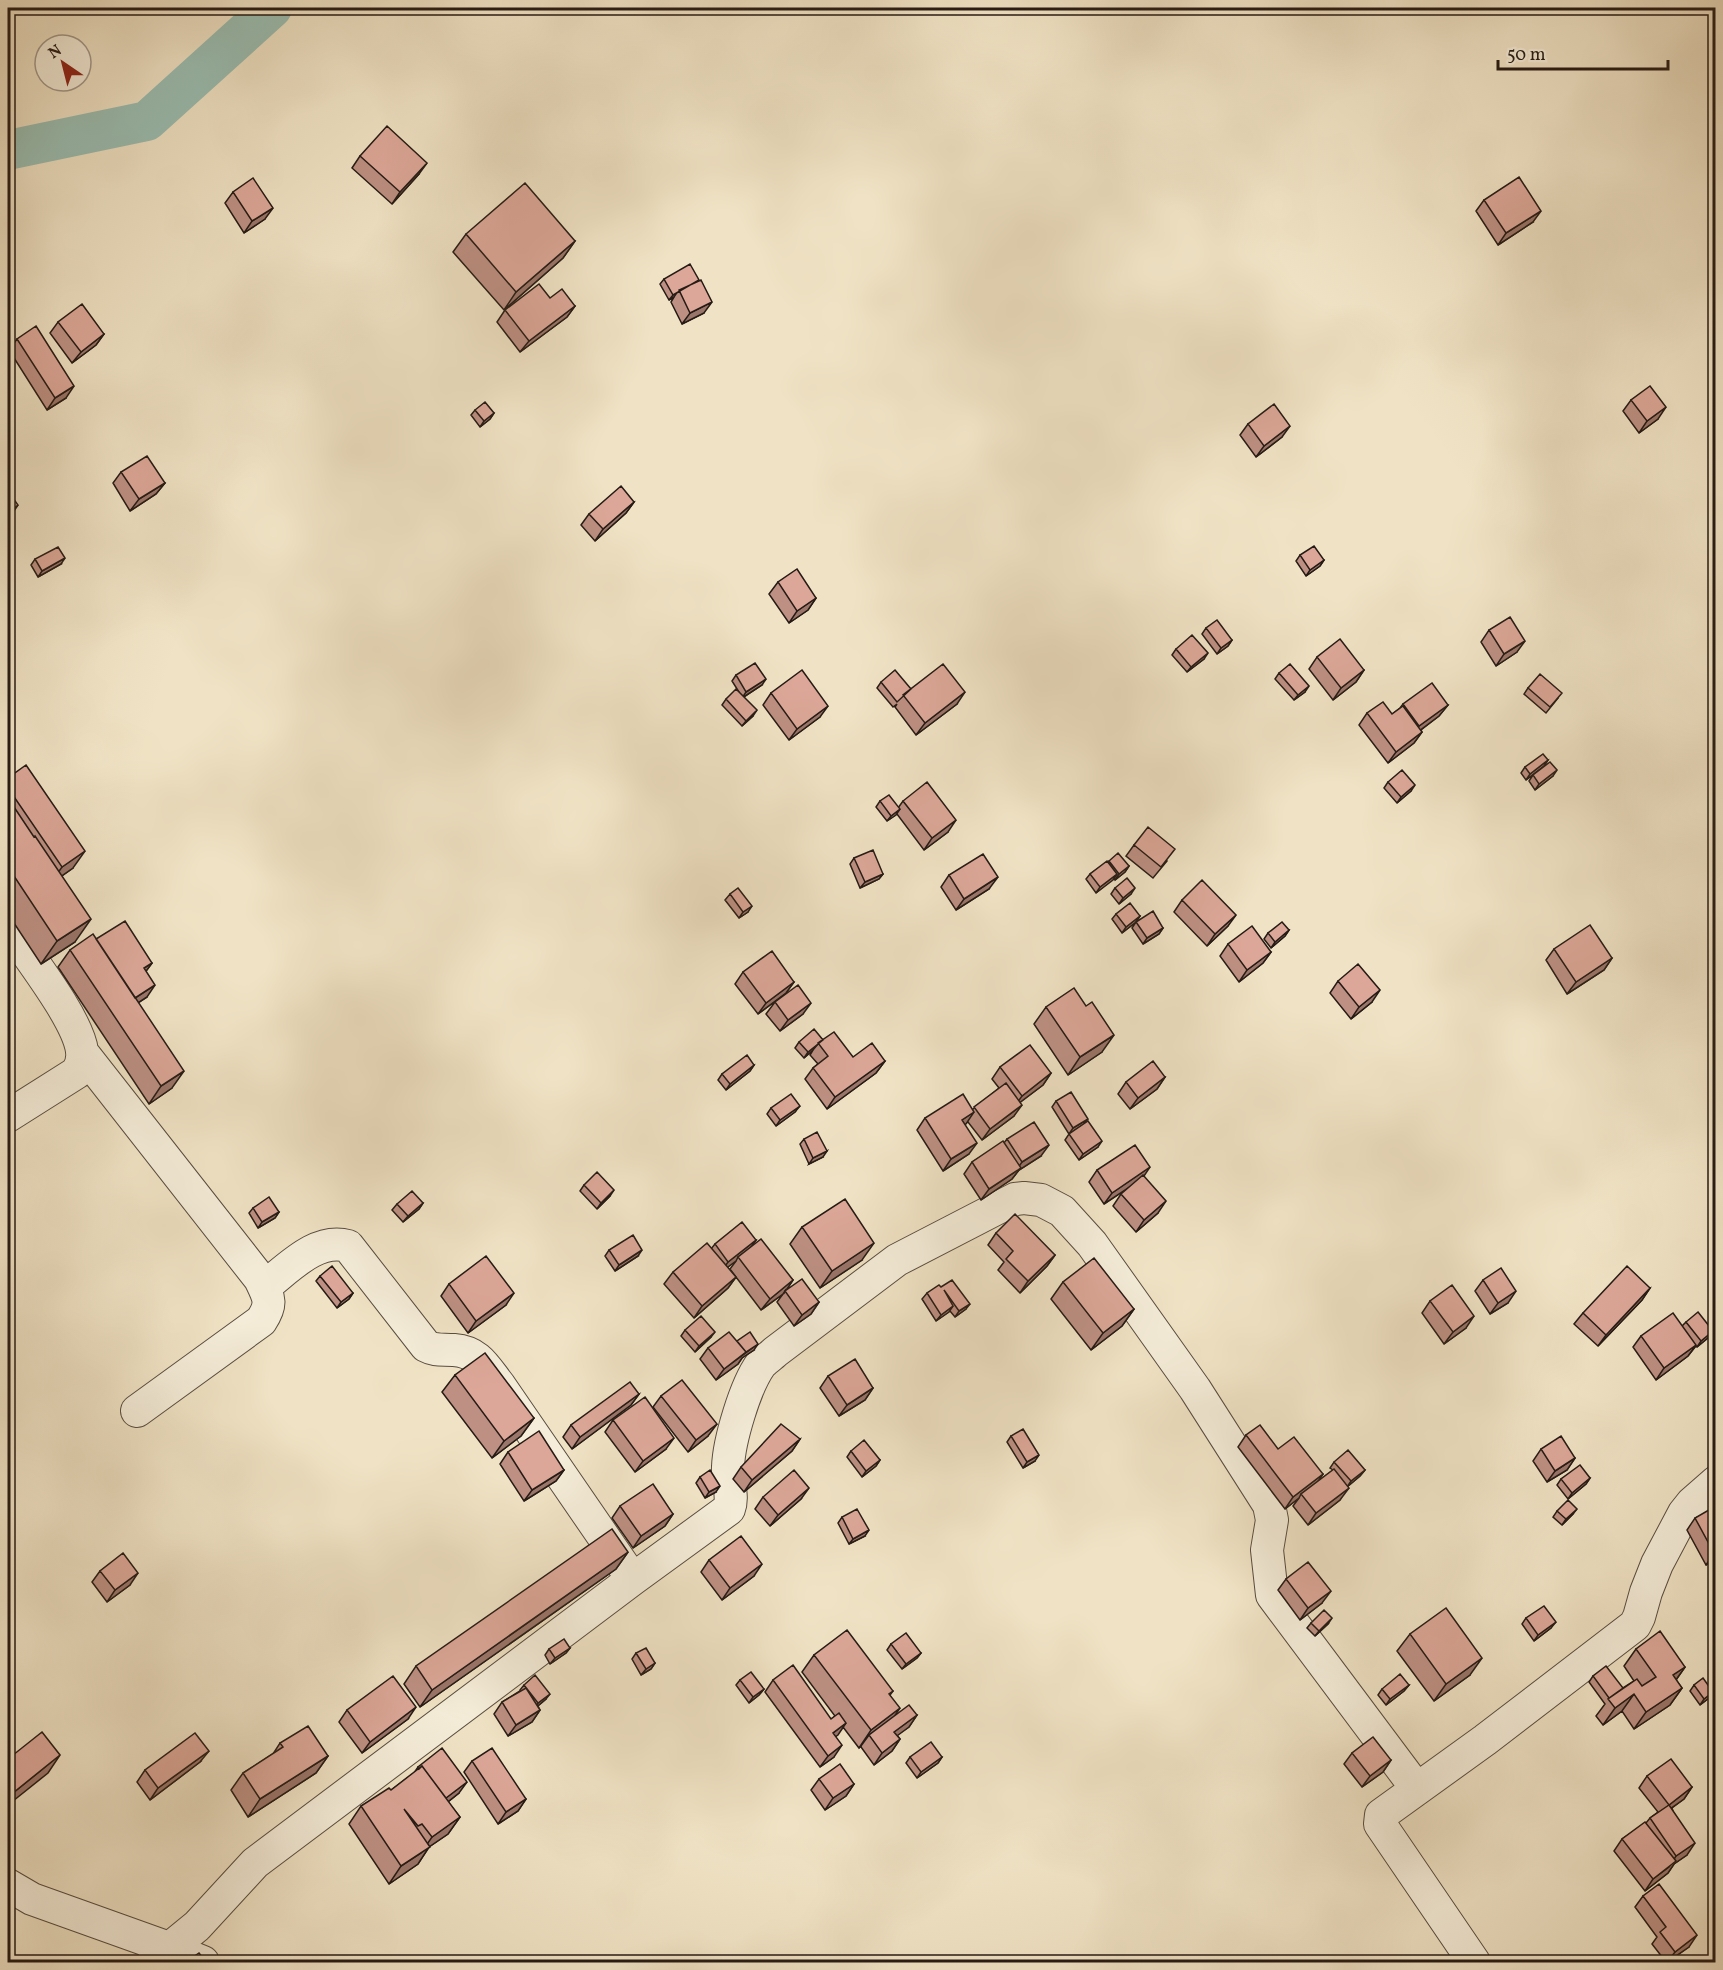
<svg xmlns="http://www.w3.org/2000/svg" width="1723" height="1970" font-family="Vollkorn,serif">
  <style>
    .lines { fill: none; stroke-linecap: round; stroke-linejoin: round }
    .river { stroke: #9abeb2; stroke-width: 40 }
    .minor-casing { stroke: #584d41; stroke-width: 34 }
    .minor { stroke: #f5edd9; stroke-width: 32 }
    .wall { fill: #bd9083; stroke: #261b15; stroke-width: 1.5; fill-rule: evenodd }
    .shaded-wall { fill: #9a756a; stroke: #261b15; stroke-width: 1.5 }
    .building { fill: #dca798; stroke: #261b15; stroke-width: 1.5 }
  </style>
  <rect width="100%" height="100%" fill="#f0e3c5"/>
  <filter id="stains"><feTurbulence type="fractalNoise" baseFrequency=".00333" numOctaves="4"/><feColorMatrix values="0 0 0 0 .2 0 0 0 0 .09 0 0 0 0 .02 0 0 0 .5 -.17"/></filter>
  <radialGradient id="worn" r=".72"><stop offset=".6" stop-color="#630" stop-opacity="0"/><stop offset="1" stop-color="#630" stop-opacity=".3"/></radialGradient>
  <g class="lines">
    <path class="river" d="M 8,150 L 147,121 L 272,8"/>
    <defs>
      <path id="minor" d="M 8,926 C 27,955 78,1019 82,1051 C 83,1060 81,1067 76,1073 L 8,1116
        M 82,1052 L 260,1279 C 269,1298 273,1303 261,1321 L 137,1411
        M 264,1287 C 288,1269 316,1237 348,1246 L 426,1346 C 435,1351 443,1349 454,1350 C 479,1352 485,1367 500,1386 L 627,1571
        M 8,1885 L 32,1899 L 169,1948 L 203,1962
        M 153,1962 L 197,1926 L 255,1863 L 633,1579 L 729,1509 C 734,1496 727,1482 728,1467 C 729,1441 745,1386 761,1364 C 765,1360 771,1356 775,1352 L 897,1260 L 1015,1199 L 1024,1198 L 1041,1200 L 1062,1211 L 1092,1244 L 1195,1389 L 1269,1505 L 1272,1520 L 1267,1550 L 1272,1595 L 1417,1789
        M 1474,1962 L 1380,1824 L 1381,1815 L 1485,1740 L 1635,1625 L 1639,1617 L 1646,1592 L 1657,1564 L 1684,1513 L 1692,1503 L 1716,1482"/>
    </defs>
    <use href="#minor" class="minor-casing"/>
    <use href="#minor" class="minor"/>
  </g>
  <path class="wall" d="M 360,156 L 419,174 L 392,204 L 352,168 Z
    M 233,192 L 265,219 L 244,233 L 225,203 Z
    M 1484,200 L 1533,222 L 1498,245 L 1476,211 Z
    M 466,234 L 575,241 L 563,258 L 504,310 L 453,252 Z
    M 664,279 L 698,281 L 704,313 L 682,324 L 671,302 L 674,297 L 669,300 L 660,284 Z
    M 550,298 L 575,306 L 567,317 L 520,352 L 497,322 L 505,310 Z
    M 58,322 L 104,334 L 96,345 L 72,363 L 50,333 Z
    M 17,339 L 66,398 L 47,410 L 9,350 Z
    M 1631,400 L 1658,419 L 1639,433 L 1623,411 Z
    M 475,410 L 494,413 L 490,419 L 480,427 L 471,415 Z
    M 1248,424 L 1282,437 L 1256,457 L 1240,435 Z
    M 121,472 L 165,483 L 156,494 L 130,511 L 113,483 Z
    M 634,502 L 626,513 L 595,541 L 581,525 L 589,514 Z
    M 1300,555 L 1324,560 L 1320,566 L 1306,576 L 1296,561 Z
    M 35,559 L 61,564 L 38,577 L 31,565 Z
    M 778,582 L 816,598 L 808,610 L 789,623 L 769,594 Z
    M 1206,628 L 1232,640 L 1228,646 L 1217,654 L 1202,634 Z
    M 1489,630 L 1517,652 L 1496,666 L 1481,642 Z
    M 1176,649 L 1204,659 L 1187,672 L 1172,655 Z
    M 1317,657 L 1364,670 L 1356,682 L 1333,700 L 1309,669 Z
    M 1279,673 L 1305,692 L 1294,700 L 1275,679 Z
    M 736,675 L 762,685 L 744,697 L 753,716 L 742,726 L 722,705 L 726,699 L 739,692 L 732,681 Z
    M 881,682 L 911,689 L 957,704 L 916,735 L 895,707 L 897,704 L 893,707 L 877,688 Z
    M 1528,688 L 1558,698 L 1546,713 L 1524,694 Z
    M 771,693 L 820,717 L 789,740 L 763,705 Z
    M 1403,704 L 1448,705 L 1439,716 L 1421,730 L 1422,732 L 1414,743 L 1388,763 L 1359,725 L 1367,713 L 1392,714 L 1400,708 Z
    M 1716,738 L 1716,746 L 1712,743 Z
    M 1548,760 L 1544,766 L 1553,776 L 1535,790 L 1529,781 L 1533,775 L 1543,767 L 1526,780 L 1521,773 L 1525,767 Z
    M 8,778 L 73,868 L 62,876 L 75,942 L 41,964 L 8,914 Z
    M 1388,782 L 1411,791 L 1397,803 L 1384,788 Z
    M 880,801 L 898,808 L 903,801 L 948,832 L 924,850 L 897,814 L 887,821 L 876,807 Z
    M 1134,845 L 1167,861 L 1153,878 L 1126,856 Z
    M 854,858 L 883,874 L 879,879 L 860,888 L 850,864 Z
    M 1109,861 L 1129,866 L 1125,872 L 1115,880 L 1114,878 L 1096,893 L 1086,879 L 1090,874 Z
    M 949,875 L 989,889 L 956,910 L 941,887 Z
    M 1115,888 L 1131,894 L 1119,904 L 1111,894 Z
    M 730,894 L 748,912 L 739,918 L 725,900 Z
    M 1182,900 L 1228,926 L 1207,946 L 1174,912 Z
    M 1116,914 L 1140,916 L 1136,922 L 1122,933 L 1112,919 Z
    M 1136,922 L 1163,928 L 1159,934 L 1143,944 L 1132,928 Z
    M 1289,930 L 1285,936 L 1271,948 L 1264,939 L 1268,933 Z
    M 96,940 L 152,963 L 146,971 L 147,997 L 138,1003 L 172,1088 L 149,1104 L 58,967 L 70,950 Z
    M 1228,944 L 1271,952 L 1263,963 L 1239,982 L 1220,956 Z
    M 1554,949 L 1612,958 L 1604,970 L 1567,994 L 1546,960 Z
    M 743,972 L 794,982 L 786,993 L 758,1014 L 735,984 Z
    M 1338,981 L 1372,1002 L 1351,1019 L 1330,993 Z
    M 775,1002 L 803,1014 L 780,1031 L 766,1014 Z
    M 1046,1007 L 1102,1052 L 1068,1075 L 1034,1024 Z
    M 823,1040 L 853,1057 L 885,1061 L 876,1073 L 827,1109 L 805,1079 L 813,1068 L 818,1064 L 810,1055 L 813,1050 L 804,1058 L 795,1048 L 799,1042 Z
    M 754,1065 L 750,1071 L 726,1090 L 718,1080 L 722,1074 Z
    M 1000,1067 L 1051,1073 L 1043,1085 L 1020,1102 L 1014,1116 L 982,1140 L 968,1122 L 965,1124 L 969,1154 L 943,1171 L 917,1130 L 925,1118 L 973,1109 L 999,1088 L 992,1079 Z
    M 1165,1077 L 1157,1089 L 1130,1109 L 1118,1094 L 1126,1082 Z
    M 1056,1101 L 1085,1123 L 1098,1147 L 1079,1160 L 1065,1140 L 1069,1134 L 1052,1107 Z
    M 771,1108 L 795,1112 L 776,1126 L 767,1114 Z
    M 804,1139 L 823,1157 L 809,1164 L 800,1144 Z
    M 1007,1139 L 1041,1156 L 1019,1170 L 1012,1179 L 981,1200 L 964,1174 L 972,1162 L 1004,1143 Z
    M 1097,1170 L 1144,1176 L 1158,1213 L 1136,1232 L 1113,1206 L 1121,1194 L 1126,1189 L 1104,1204 L 1089,1182 Z
    M 584,1185 L 610,1196 L 597,1209 L 580,1191 Z
    M 423,1203 L 419,1209 L 403,1222 L 392,1210 L 397,1204 Z
    M 253,1208 L 279,1212 L 275,1218 L 258,1228 L 249,1213 Z
    M 802,1227 L 862,1260 L 820,1288 L 790,1244 Z
    M 996,1233 L 1055,1255 L 1047,1266 L 1020,1293 L 998,1270 L 1004,1262 L 988,1245 Z
    M 756,1240 L 750,1248 L 793,1280 L 787,1289 L 819,1302 L 811,1314 L 794,1326 L 777,1302 L 783,1294 L 761,1310 L 736,1277 L 728,1288 L 694,1318 L 664,1284 L 673,1272 L 711,1249 L 715,1244 ZM 736,1261 L 730,1269 L 736,1277 L 727,1267 Z
    M 609,1250 L 638,1256 L 615,1271 L 605,1256 Z
    M 320,1276 L 353,1293 L 349,1299 L 337,1308 L 316,1281 Z
    M 1483,1280 L 1508,1303 L 1490,1314 L 1475,1291 Z
    M 1063,1282 L 1134,1309 L 1122,1326 L 1091,1350 L 1051,1299 Z
    M 449,1284 L 506,1305 L 468,1333 L 441,1296 Z
    M 941,1287 L 966,1309 L 955,1317 L 950,1311 L 936,1321 L 922,1299 L 927,1293 Z
    M 1650,1288 L 1642,1300 L 1598,1346 L 1574,1324 L 1583,1313 Z
    M 1430,1301 L 1466,1328 L 1444,1344 L 1422,1313 Z
    M 1686,1322 L 1709,1337 L 1697,1347 L 1696,1346 L 1688,1356 L 1656,1380 L 1633,1347 L 1641,1336 L 1682,1326 Z
    M 685,1330 L 711,1337 L 695,1352 L 681,1336 Z
    M 737,1341 L 754,1350 L 742,1358 L 738,1364 L 716,1380 L 700,1359 L 708,1348 Z
    M 455,1375 L 534,1418 L 521,1436 L 492,1458 L 442,1392 Z
    M 828,1376 L 873,1388 L 865,1400 L 839,1416 L 820,1388 Z
    M 639,1394 L 631,1405 L 572,1449 L 563,1437 L 571,1425 Z
    M 661,1396 L 708,1436 L 688,1452 L 653,1407 Z
    M 613,1420 L 666,1449 L 635,1472 L 605,1432 Z
    M 1246,1435 L 1278,1449 L 1323,1474 L 1317,1482 L 1333,1470 L 1330,1468 L 1334,1462 L 1365,1470 L 1360,1476 L 1347,1487 L 1340,1500 L 1308,1525 L 1293,1506 L 1299,1498 L 1285,1509 L 1238,1447 Z
    M 1011,1436 L 1035,1461 L 1023,1468 L 1007,1442 Z
    M 800,1439 L 792,1451 L 744,1492 L 733,1479 L 741,1467 Z
    M 1541,1449 L 1575,1458 L 1567,1470 L 1547,1482 L 1533,1461 Z
    M 851,1451 L 880,1460 L 876,1466 L 862,1477 L 847,1457 Z
    M 508,1452 L 564,1470 L 556,1481 L 524,1501 L 500,1464 Z
    M 700,1477 L 716,1492 L 705,1498 L 696,1483 Z
    M 1590,1478 L 1586,1484 L 1568,1499 L 1557,1485 L 1561,1479 Z
    M 763,1497 L 801,1499 L 770,1526 L 755,1509 Z
    M 620,1506 L 673,1514 L 665,1526 L 633,1548 L 612,1518 Z
    M 1716,1509 L 1716,1559 L 1706,1565 L 1687,1530 L 1695,1518 Z
    M 1557,1511 L 1573,1514 L 1562,1525 L 1553,1517 Z
    M 842,1517 L 865,1536 L 849,1544 L 838,1523 Z
    M 628,1552 L 616,1569 L 420,1707 L 404,1684 L 416,1666 Z
    M 709,1560 L 754,1576 L 722,1600 L 701,1572 Z
    M 1716,1560 L 1716,1572 L 1711,1566 Z
    M 100,1571 L 130,1585 L 107,1602 L 92,1582 Z
    M 1286,1579 L 1322,1603 L 1300,1620 L 1278,1590 Z
    M 1526,1618 L 1551,1628 L 1534,1641 L 1522,1624 Z
    M 1311,1623 L 1328,1624 L 1315,1636 L 1307,1628 Z
    M 1410,1634 L 1470,1675 L 1434,1701 L 1397,1651 Z
    M 891,1644 L 921,1653 L 917,1658 L 902,1669 L 887,1650 Z
    M 570,1648 L 566,1653 L 550,1664 L 545,1655 L 549,1649 Z
    M 1636,1649 L 1685,1667 L 1676,1680 L 1682,1688 L 1670,1705 L 1634,1729 L 1622,1711 L 1603,1725 L 1596,1716 L 1605,1704 L 1589,1682 L 1593,1676 L 1623,1688 L 1634,1681 L 1624,1666 Z
    M 636,1653 L 655,1663 L 651,1669 L 641,1675 L 632,1659 Z
    M 814,1655 L 893,1691 L 890,1695 L 896,1715 L 917,1715 L 909,1727 L 897,1735 L 900,1739 L 892,1751 L 874,1765 L 861,1747 L 861,1746 L 859,1748 L 843,1727 L 836,1736 L 834,1757 L 820,1767 L 765,1692 L 773,1680 L 831,1719 L 835,1716 L 802,1672 Z
    M 740,1680 L 764,1689 L 759,1695 L 749,1703 L 736,1685 Z
    M 524,1685 L 546,1699 L 538,1706 L 540,1710 L 532,1722 L 508,1736 L 494,1714 L 502,1702 L 520,1691 L 520,1690 Z
    M 1409,1685 L 1404,1691 L 1386,1705 L 1378,1695 L 1382,1689 Z
    M 1694,1685 L 1709,1698 L 1700,1705 L 1690,1691 Z
    M 347,1710 L 408,1719 L 362,1753 L 339,1722 Z
    M 280,1743 L 328,1756 L 316,1773 L 248,1817 L 231,1790 L 243,1773 L 273,1754 Z
    M 1352,1753 L 1391,1760 L 1383,1772 L 1362,1787 L 1344,1764 Z
    M 910,1757 L 942,1757 L 938,1763 L 917,1778 L 906,1763 Z
    M 472,1761 L 526,1799 L 518,1811 L 498,1824 L 464,1772 Z
    M 200,1762 L 150,1800 L 137,1782 L 145,1770 Z
    M 418,1767 L 459,1793 L 448,1802 L 460,1817 L 448,1834 L 429,1847 L 418,1864 L 389,1884 L 349,1824 L 361,1806 L 391,1790 L 414,1773 Z
    M 1647,1776 L 1692,1787 L 1684,1799 L 1672,1808 L 1687,1855 L 1674,1864 L 1668,1873 L 1645,1891 L 1614,1851 L 1622,1839 L 1646,1823 L 1650,1818 L 1658,1812 L 1639,1788 Z
    M 819,1779 L 854,1784 L 846,1796 L 825,1810 L 811,1790 Z
    M 1643,1896 L 1689,1947 L 1668,1962 L 1666,1962 L 1652,1944 L 1657,1937 L 1635,1907 Z"/>
  <path class="shaded-wall" d="M 427,163 L 419,174 L 392,204 L 400,192 Z
    M 273,208 L 265,219 L 244,233 L 252,221 Z
    M 1541,211 L 1533,222 L 1498,245 L 1506,233 Z
    M 575,241 L 563,258 L 504,310 L 516,292 Z
    M 678,291 L 674,297 L 669,300 L 673,295 Z
    M 712,302 L 704,313 L 682,324 L 690,313 Z
    M 575,306 L 567,317 L 520,352 L 529,341 Z
    M 104,334 L 96,345 L 72,363 L 81,352 Z
    M 74,386 L 66,398 L 47,410 L 55,398 Z
    M 1666,407 L 1658,419 L 1639,433 L 1647,421 Z
    M 494,413 L 490,419 L 480,427 L 484,421 Z
    M 1290,426 L 1282,437 L 1256,457 L 1264,446 Z
    M 165,483 L 156,494 L 130,511 L 139,499 Z
    M 634,502 L 626,513 L 595,541 L 603,529 Z
    M 18,505 L 10,517 L 8,519 L 8,513 Z
    M 65,558 L 61,564 L 38,577 L 42,571 Z
    M 1324,560 L 1320,566 L 1306,576 L 1310,570 Z
    M 816,598 L 808,610 L 789,623 L 797,611 Z
    M 1232,640 L 1228,646 L 1217,654 L 1221,648 Z
    M 1525,641 L 1517,652 L 1496,666 L 1504,654 Z
    M 1208,653 L 1204,659 L 1187,672 L 1191,667 Z
    M 1364,670 L 1356,682 L 1333,700 L 1341,688 Z
    M 766,679 L 762,685 L 742,698 L 746,692 Z
    M 1309,686 L 1305,692 L 1294,700 L 1298,695 Z
    M 965,692 L 957,704 L 916,735 L 925,723 Z
    M 1448,705 L 1439,716 L 1411,737 L 1419,726 Z
    M 828,706 L 820,717 L 789,740 L 797,729 Z
    M 757,710 L 753,716 L 742,726 L 746,721 Z
    M 1422,732 L 1414,743 L 1388,763 L 1396,752 Z
    M 1548,760 L 1544,766 L 1526,780 L 1530,774 Z
    M 1557,770 L 1553,776 L 1535,790 L 1539,784 Z
    M 1415,785 L 1411,791 L 1397,803 L 1401,797 Z
    M 900,809 L 896,815 L 887,821 L 891,816 Z
    M 956,820 L 948,832 L 924,850 L 932,838 Z
    M 85,851 L 73,868 L 50,884 L 62,867 Z
    M 1129,866 L 1125,872 L 1115,880 L 1119,874 Z
    M 883,874 L 879,879 L 860,888 L 865,882 Z
    M 1117,874 L 1113,880 L 1096,893 L 1100,887 Z
    M 998,877 L 989,889 L 956,910 L 964,899 Z
    M 1135,888 L 1131,894 L 1119,904 L 1123,898 Z
    M 752,906 L 748,912 L 739,918 L 743,912 Z
    M 1236,915 L 1228,926 L 1207,946 L 1215,934 Z
    M 1140,916 L 1136,922 L 1122,933 L 1126,927 Z
    M 91,919 L 75,942 L 41,964 L 57,941 Z
    M 1163,928 L 1159,934 L 1143,944 L 1147,938 Z
    M 1289,930 L 1285,936 L 1271,948 L 1275,942 Z
    M 1271,952 L 1263,963 L 1239,982 L 1247,970 Z
    M 1612,958 L 1604,970 L 1567,994 L 1576,982 Z
    M 152,963 L 144,974 L 144,968 Z
    M 794,982 L 786,993 L 758,1014 L 766,1003 Z
    M 155,985 L 147,997 L 127,1010 L 135,998 Z
    M 1380,990 L 1372,1002 L 1351,1019 L 1359,1007 Z
    M 811,1003 L 803,1014 L 780,1031 L 788,1020 Z
    M 1114,1035 L 1102,1052 L 1068,1075 L 1080,1057 Z
    M 818,1044 L 813,1050 L 804,1058 L 808,1052 Z
    M 885,1061 L 876,1073 L 827,1109 L 835,1097 Z
    M 754,1065 L 750,1071 L 726,1090 L 730,1084 Z
    M 184,1071 L 172,1088 L 149,1104 L 161,1086 Z
    M 1051,1073 L 1043,1085 L 1014,1107 L 1022,1096 Z
    M 1165,1077 L 1157,1089 L 1130,1109 L 1138,1098 Z
    M 1022,1105 L 1014,1116 L 982,1140 L 990,1129 Z
    M 800,1106 L 795,1112 L 776,1126 L 780,1120 Z
    M 974,1112 L 966,1124 L 954,1131 L 962,1120 Z
    M 1088,1119 L 1084,1124 L 1069,1134 L 1073,1128 Z
    M 1102,1141 L 1098,1147 L 1079,1160 L 1083,1154 Z
    M 977,1143 L 969,1154 L 943,1171 L 951,1159 Z
    M 1049,1145 L 1041,1156 L 1019,1170 L 1012,1179 L 981,1200 L 989,1189 L 1015,1172 L 1022,1162 Z
    M 827,1151 L 823,1157 L 809,1164 L 813,1158 Z
    M 1150,1167 L 1142,1179 L 1104,1204 L 1112,1193 Z
    M 614,1190 L 610,1196 L 597,1209 L 601,1203 Z
    M 1166,1201 L 1158,1213 L 1136,1232 L 1144,1220 Z
    M 423,1203 L 419,1209 L 403,1222 L 408,1216 Z
    M 279,1212 L 275,1218 L 258,1228 L 262,1222 Z
    M 756,1240 L 748,1252 L 738,1257 L 736,1261 L 720,1273 L 728,1262 Z
    M 874,1243 L 862,1260 L 820,1288 L 832,1271 Z
    M 642,1250 L 638,1256 L 615,1271 L 619,1265 Z
    M 1055,1255 L 1047,1266 L 1020,1293 L 1028,1281 Z
    M 736,1277 L 728,1288 L 694,1318 L 702,1306 Z
    M 793,1280 L 785,1292 L 785,1291 L 783,1294 L 761,1310 L 770,1299 Z
    M 1650,1288 L 1642,1300 L 1598,1346 L 1606,1335 Z
    M 1516,1291 L 1508,1303 L 1490,1314 L 1498,1303 Z
    M 353,1293 L 349,1299 L 337,1308 L 341,1302 Z
    M 514,1293 L 506,1305 L 468,1333 L 476,1321 Z
    M 819,1302 L 811,1314 L 794,1326 L 802,1315 Z
    M 970,1304 L 966,1309 L 955,1317 L 959,1311 Z
    M 953,1306 L 949,1312 L 936,1321 L 941,1315 Z
    M 1134,1309 L 1122,1326 L 1091,1350 L 1103,1333 Z
    M 1474,1316 L 1466,1328 L 1444,1344 L 1453,1332 Z
    M 1713,1331 L 1709,1337 L 1697,1347 L 1701,1341 Z
    M 715,1332 L 711,1337 L 695,1352 L 699,1346 Z
    M 758,1344 L 754,1350 L 742,1358 L 738,1364 L 716,1380 L 724,1369 Z
    M 1696,1345 L 1688,1356 L 1656,1380 L 1664,1368 Z
    M 873,1388 L 865,1400 L 839,1416 L 847,1405 Z
    M 639,1394 L 631,1405 L 572,1449 L 580,1437 Z
    M 534,1418 L 521,1436 L 492,1458 L 504,1441 Z
    M 717,1424 L 708,1436 L 688,1452 L 696,1440 Z
    M 674,1438 L 666,1449 L 635,1472 L 643,1461 Z
    M 800,1439 L 792,1451 L 744,1492 L 752,1480 Z
    M 1039,1455 L 1035,1461 L 1023,1468 L 1027,1462 Z
    M 1575,1458 L 1567,1470 L 1547,1482 L 1555,1471 Z
    M 880,1460 L 876,1466 L 862,1477 L 866,1471 Z
    M 564,1470 L 556,1481 L 524,1501 L 532,1490 Z
    M 1365,1470 L 1360,1476 L 1347,1487 L 1351,1481 Z
    M 1323,1474 L 1315,1486 L 1301,1494 L 1299,1498 L 1285,1509 L 1293,1497 Z
    M 1590,1478 L 1586,1484 L 1568,1499 L 1572,1493 Z
    M 720,1486 L 716,1492 L 705,1498 L 709,1492 Z
    M 809,1488 L 801,1499 L 770,1526 L 778,1515 Z
    M 1349,1488 L 1340,1500 L 1308,1525 L 1316,1513 Z
    M 1577,1509 L 1573,1514 L 1562,1525 L 1566,1519 Z
    M 673,1514 L 665,1526 L 633,1548 L 641,1536 Z
    M 869,1530 L 865,1536 L 849,1544 L 853,1539 Z
    M 628,1552 L 616,1569 L 420,1707 L 432,1690 Z
    M 1716,1552 L 1716,1559 L 1706,1565 L 1714,1553 Z
    M 762,1564 L 754,1576 L 722,1600 L 730,1588 Z
    M 138,1573 L 130,1585 L 107,1602 L 115,1590 Z
    M 1331,1591 L 1322,1603 L 1300,1620 L 1308,1608 Z
    M 1332,1618 L 1328,1624 L 1315,1636 L 1319,1631 Z
    M 1556,1622 L 1551,1628 L 1534,1641 L 1538,1635 Z
    M 570,1648 L 566,1653 L 550,1664 L 555,1658 Z
    M 921,1653 L 917,1658 L 902,1669 L 906,1664 Z
    M 1482,1658 L 1470,1675 L 1434,1701 L 1446,1684 Z
    M 655,1663 L 651,1669 L 641,1675 L 646,1669 Z
    M 1685,1667 L 1673,1684 L 1673,1675 Z
    M 1409,1685 L 1404,1691 L 1386,1705 L 1390,1699 Z
    M 1682,1688 L 1670,1705 L 1634,1729 L 1646,1712 Z
    M 764,1689 L 759,1695 L 749,1703 L 753,1697 Z
    M 1713,1692 L 1709,1698 L 1700,1705 L 1704,1699 Z
    M 550,1694 L 546,1699 L 534,1709 L 538,1703 Z
    M 1634,1694 L 1622,1711 L 1603,1725 L 1615,1708 Z
    M 416,1707 L 408,1719 L 362,1753 L 370,1742 Z
    M 900,1708 L 888,1726 L 869,1735 L 861,1746 L 859,1748 L 871,1730 Z
    M 540,1710 L 532,1722 L 508,1736 L 516,1725 Z
    M 917,1715 L 909,1727 L 886,1744 L 894,1732 Z
    M 846,1723 L 838,1735 L 825,1744 L 833,1733 Z
    M 900,1739 L 892,1751 L 874,1765 L 882,1753 Z
    M 842,1745 L 834,1757 L 820,1767 L 828,1756 Z
    M 209,1751 L 200,1762 L 150,1800 L 158,1788 Z
    M 60,1755 L 48,1773 L 8,1805 L 8,1797 Z
    M 328,1756 L 316,1773 L 248,1817 L 260,1799 Z
    M 942,1757 L 938,1763 L 917,1778 L 921,1772 Z
    M 1391,1760 L 1383,1772 L 1362,1787 L 1370,1776 Z
    M 467,1782 L 459,1793 L 435,1812 L 443,1800 Z
    M 854,1784 L 846,1796 L 825,1810 L 833,1798 Z
    M 1692,1787 L 1684,1799 L 1660,1816 L 1669,1805 Z
    M 526,1799 L 518,1811 L 498,1824 L 506,1812 Z
    M 460,1817 L 448,1834 L 429,1847 L 418,1864 L 389,1884 L 401,1866 L 421,1853 L 432,1837 Z
    M 1695,1843 L 1687,1855 L 1674,1864 L 1668,1873 L 1645,1891 L 1653,1879 L 1669,1867 L 1676,1856 Z
    M 1697,1935 L 1689,1947 L 1667,1962 L 1675,1952 Z"/>
  <path class="building" d="M 387,126 L 427,163 L 400,192 L 360,156 Z
    M 1519,177 L 1541,211 L 1506,233 L 1484,200 Z
    M 253,178 L 273,208 L 252,221 L 233,192 Z
    M 525,183 L 575,241 L 516,292 L 466,234 Z
    M 690,264 L 699,280 L 673,295 L 664,279 Z
    M 701,280 L 712,302 L 690,313 L 679,290 Z
    M 539,284 L 550,298 L 562,289 L 575,306 L 529,341 L 505,310 Z
    M 82,304 L 104,334 L 81,352 L 58,322 Z
    M 36,326 L 74,386 L 55,398 L 17,339 Z
    M 1650,386 L 1666,407 L 1647,421 L 1631,400 Z
    M 485,402 L 494,413 L 484,421 L 475,410 Z
    M 1274,404 L 1290,426 L 1264,446 L 1248,424 Z
    M 147,456 L 165,483 L 139,499 L 121,472 Z
    M 621,486 L 634,502 L 603,529 L 589,514 Z
    M 8,491 L 18,505 L 8,513 Z
    M 8,534 L 12,540 L 8,543 Z
    M 1314,546 L 1324,560 L 1310,570 L 1300,555 Z
    M 58,547 L 65,558 L 42,571 L 35,559 Z
    M 797,569 L 816,598 L 797,611 L 778,582 Z
    M 1510,617 L 1525,641 L 1504,654 L 1489,630 Z
    M 1217,620 L 1232,640 L 1221,648 L 1206,628 Z
    M 1192,635 L 1208,653 L 1191,667 L 1176,649 Z
    M 1340,639 L 1364,670 L 1341,688 L 1317,657 Z
    M 755,663 L 766,679 L 746,692 L 736,675 Z
    M 943,664 L 965,692 L 925,723 L 903,695 Z
    M 1290,664 L 1309,686 L 1298,695 L 1279,673 Z
    M 802,670 L 828,706 L 797,729 L 771,693 Z
    M 895,670 L 911,689 L 897,702 L 881,682 Z
    M 1540,674 L 1562,693 L 1550,707 L 1528,688 Z
    M 1432,683 L 1448,705 L 1419,726 L 1403,704 Z
    M 736,689 L 757,710 L 746,721 L 726,699 Z
    M 1383,702 L 1392,714 L 1403,706 L 1422,732 L 1396,752 L 1367,713 Z
    M 1543,754 L 1548,760 L 1530,774 L 1525,767 Z
    M 1550,762 L 1557,770 L 1539,784 L 1533,775 Z
    M 26,765 L 85,851 L 62,867 L 8,788 L 8,778 Z
    M 1402,770 L 1415,785 L 1401,797 L 1388,782 Z
    M 927,782 L 956,820 L 932,838 L 903,801 Z
    M 889,795 L 900,809 L 891,816 L 880,801 Z
    M 8,798 L 34,837 L 35,836 L 91,919 L 57,941 L 8,867 Z
    M 1148,827 L 1175,849 L 1161,867 L 1134,845 Z
    M 873,850 L 883,874 L 865,882 L 854,858 Z
    M 1118,853 L 1129,866 L 1119,874 L 1109,861 Z
    M 983,854 L 998,877 L 964,899 L 949,875 Z
    M 1107,861 L 1117,874 L 1100,887 L 1090,874 Z
    M 1127,878 L 1135,888 L 1123,898 L 1115,888 Z
    M 1202,880 L 1236,915 L 1215,934 L 1182,900 Z
    M 738,888 L 752,906 L 743,912 L 730,894 Z
    M 1130,903 L 1140,916 L 1126,927 L 1116,914 Z
    M 1153,911 L 1163,928 L 1147,938 L 1136,922 Z
    M 125,921 L 152,963 L 144,968 L 155,985 L 135,998 L 96,939 Z
    M 1282,922 L 1289,930 L 1275,942 L 1268,933 Z
    M 1590,925 L 1612,958 L 1576,982 L 1554,949 Z
    M 1252,926 L 1271,952 L 1247,970 L 1228,944 Z
    M 93,934 L 184,1071 L 161,1086 L 70,950 Z
    M 772,951 L 794,982 L 766,1003 L 743,972 Z
    M 1358,964 L 1380,990 L 1359,1007 L 1338,981 Z
    M 798,985 L 811,1003 L 788,1020 L 775,1002 Z
    M 1074,988 L 1086,1006 L 1092,1002 L 1114,1035 L 1080,1057 L 1046,1007 Z
    M 814,1029 L 823,1040 L 808,1052 L 799,1042 Z
    M 834,1032 L 853,1057 L 872,1043 L 885,1061 L 835,1097 L 813,1068 L 828,1056 L 818,1043 Z
    M 1030,1045 L 1051,1073 L 1022,1096 L 1000,1067 Z
    M 747,1055 L 754,1065 L 730,1084 L 722,1074 Z
    M 1153,1061 L 1165,1077 L 1138,1098 L 1126,1082 Z
    M 1006,1083 L 1022,1105 L 990,1129 L 974,1107 Z
    M 1071,1092 L 1088,1119 L 1073,1128 L 1056,1101 Z
    M 791,1094 L 800,1106 L 780,1120 L 771,1108 Z
    M 963,1094 L 974,1112 L 962,1120 L 977,1143 L 951,1159 L 925,1118 Z
    M 1088,1121 L 1102,1141 L 1083,1154 L 1069,1134 Z
    M 1034,1122 L 1049,1145 L 1022,1162 L 1007,1139 Z
    M 817,1132 L 827,1151 L 813,1158 L 804,1139 Z
    M 1003,1141 L 1021,1168 L 989,1189 L 972,1162 Z
    M 1135,1145 L 1150,1167 L 1112,1193 L 1097,1170 Z
    M 597,1172 L 614,1190 L 601,1203 L 584,1185 Z
    M 1143,1175 L 1166,1201 L 1144,1220 L 1121,1194 Z
    M 412,1191 L 423,1203 L 408,1216 L 397,1204 Z
    M 269,1197 L 279,1212 L 262,1222 L 253,1208 Z
    M 845,1199 L 874,1243 L 832,1271 L 802,1227 Z
    M 1015,1214 L 1055,1255 L 1028,1281 L 1006,1259 L 1013,1251 L 996,1233 Z
    M 742,1222 L 756,1240 L 728,1262 L 715,1244 Z
    M 633,1235 L 642,1250 L 619,1265 L 609,1250 Z
    M 761,1239 L 793,1280 L 770,1299 L 738,1257 Z
    M 707,1243 L 736,1277 L 702,1306 L 673,1272 Z
    M 486,1256 L 514,1293 L 476,1321 L 449,1284 Z
    M 1094,1258 L 1134,1309 L 1103,1333 L 1063,1282 Z
    M 332,1266 L 353,1293 L 341,1302 L 320,1276 Z
    M 1627,1266 L 1650,1288 L 1606,1335 L 1583,1313 Z
    M 1501,1268 L 1516,1291 L 1498,1303 L 1483,1280 Z
    M 802,1279 L 819,1302 L 802,1315 L 785,1291 Z
    M 952,1280 L 970,1304 L 959,1311 L 944,1290 L 953,1306 L 941,1315 L 927,1293 L 939,1285 L 941,1287 Z
    M 1452,1285 L 1474,1316 L 1453,1332 L 1430,1301 Z
    M 1698,1312 L 1713,1331 L 1701,1341 L 1686,1322 Z
    M 1673,1313 L 1696,1345 L 1664,1368 L 1641,1336 Z
    M 701,1316 L 715,1332 L 699,1346 L 685,1330 Z
    M 729,1332 L 746,1352 L 724,1369 L 708,1348 Z
    M 750,1332 L 758,1344 L 746,1352 L 737,1341 Z
    M 485,1353 L 534,1418 L 504,1441 L 455,1375 Z
    M 855,1359 L 873,1388 L 847,1405 L 828,1376 Z
    M 682,1380 L 717,1424 L 696,1440 L 661,1396 Z
    M 630,1382 L 639,1394 L 580,1437 L 571,1425 Z
    M 645,1397 L 674,1438 L 643,1461 L 613,1420 Z
    M 781,1424 L 800,1439 L 752,1480 L 741,1467 Z
    M 1260,1425 L 1278,1449 L 1294,1437 L 1323,1474 L 1293,1497 L 1246,1435 Z
    M 1023,1429 L 1039,1455 L 1027,1462 L 1011,1436 Z
    M 539,1431 L 564,1470 L 532,1490 L 508,1452 Z
    M 1561,1436 L 1575,1458 L 1555,1471 L 1541,1449 Z
    M 864,1440 L 880,1460 L 866,1471 L 851,1451 Z
    M 1348,1450 L 1365,1470 L 1351,1481 L 1334,1462 Z
    M 1580,1465 L 1590,1478 L 1572,1493 L 1561,1479 Z
    M 1334,1469 L 1349,1488 L 1316,1513 L 1301,1494 Z
    M 710,1470 L 720,1486 L 709,1492 L 700,1477 Z
    M 794,1470 L 809,1488 L 778,1515 L 763,1497 Z
    M 653,1484 L 673,1514 L 641,1536 L 620,1506 Z
    M 1568,1500 L 1577,1509 L 1566,1519 L 1557,1511 Z
    M 1714,1507 L 1716,1509 L 1716,1552 L 1714,1553 L 1695,1518 Z
    M 857,1509 L 869,1530 L 853,1539 L 842,1517 Z
    M 612,1529 L 628,1552 L 432,1690 L 416,1666 Z
    M 741,1536 L 762,1564 L 730,1588 L 709,1560 Z
    M 123,1553 L 138,1573 L 115,1590 L 100,1571 Z
    M 1308,1562 L 1331,1591 L 1308,1608 L 1286,1579 Z
    M 1544,1606 L 1556,1622 L 1538,1635 L 1526,1618 Z
    M 1446,1608 L 1482,1658 L 1446,1684 L 1410,1634 Z
    M 1324,1610 L 1332,1618 L 1319,1631 L 1311,1623 Z
    M 847,1630 L 893,1691 L 889,1694 L 900,1708 L 871,1730 L 814,1655 Z
    M 1660,1631 L 1685,1667 L 1673,1675 L 1682,1688 L 1646,1712 L 1634,1694 L 1615,1708 L 1608,1699 L 1637,1679 L 1642,1686 L 1656,1677 L 1636,1649 Z
    M 906,1633 L 921,1653 L 906,1664 L 891,1644 Z
    M 564,1639 L 570,1648 L 555,1658 L 549,1649 Z
    M 646,1648 L 655,1663 L 646,1669 L 636,1653 Z
    M 793,1665 L 831,1719 L 839,1713 L 846,1723 L 833,1733 L 842,1745 L 828,1756 L 773,1680 Z
    M 1606,1666 L 1623,1688 L 1609,1698 L 1593,1676 Z
    M 751,1672 L 764,1689 L 753,1697 L 740,1680 Z
    M 1400,1674 L 1409,1685 L 1390,1699 L 1382,1689 Z
    M 535,1675 L 550,1694 L 538,1703 L 524,1685 Z
    M 393,1676 L 416,1707 L 370,1742 L 347,1710 Z
    M 1703,1678 L 1713,1692 L 1704,1699 L 1694,1685 Z
    M 526,1688 L 540,1710 L 516,1725 L 502,1702 Z
    M 909,1705 L 917,1715 L 894,1732 L 900,1739 L 882,1753 L 869,1735 Z
    M 308,1726 L 328,1756 L 260,1799 L 243,1773 L 283,1747 L 280,1743 Z
    M 42,1732 L 60,1755 L 8,1797 L 8,1759 Z
    M 195,1733 L 209,1751 L 158,1788 L 145,1770 Z
    M 1373,1737 L 1391,1760 L 1370,1776 L 1352,1753 Z
    M 931,1742 L 942,1757 L 921,1772 L 910,1757 Z
    M 442,1748 L 467,1782 L 446,1798 L 422,1766 L 419,1769 L 418,1767 Z
    M 492,1748 L 526,1799 L 506,1812 L 472,1761 Z
    M 1671,1759 L 1692,1787 L 1669,1805 L 1647,1776 Z
    M 840,1764 L 854,1784 L 833,1798 L 819,1779 Z
    M 422,1766 L 460,1817 L 432,1837 L 422,1824 L 418,1826 L 404,1809 L 430,1847 L 401,1866 L 361,1806 L 389,1788 L 391,1790 Z
    M 1669,1805 L 1695,1843 L 1676,1856 L 1650,1818 Z
    M 1645,1822 L 1676,1861 L 1653,1879 L 1622,1839 Z
    M 1659,1884 L 1697,1935 L 1675,1952 L 1660,1932 L 1666,1927 L 1643,1896 Z
    M 199,1953 L 206,1962 L 186,1962 Z"/>
  <rect width="1723" height="1970" fill="none" stroke="#f0e3c5" stroke-width="30"/>
  <rect x="9" y="9" width="1705" height="1952" fill="none" stroke="#261b15" stroke-width="3"/>
  <rect x="15" y="15" width="1693" height="1940" fill="none" stroke="#261b15" stroke-width="1.5"/>
  <g transform="translate(63 63) rotate(325)"><circle r="28" fill="#f5edd9" stroke="#a2998b" stroke-width="1.5"/>
  <path d="M0-4.5L10 22L0 15L-10 22Z" fill="#8f2418"/>
  <text y="-9" font-size="16" font-weight="bold" text-anchor="middle" fill="#261b15">N</text>
  </g>
  <path d="M1498 60v9h170v-9" fill="none" stroke="#261b15" stroke-width="3"/>
  <text x="1507" y="60" font-size="18" fill="#261b15" stroke="#f5edd9" stroke-width="4.5" paint-order="stroke">50 m</text>
  <rect width="100%" height="100%" filter="url(#stains)"/>
  <rect width="100%" height="100%" fill="url(#worn)"/>
</svg>
